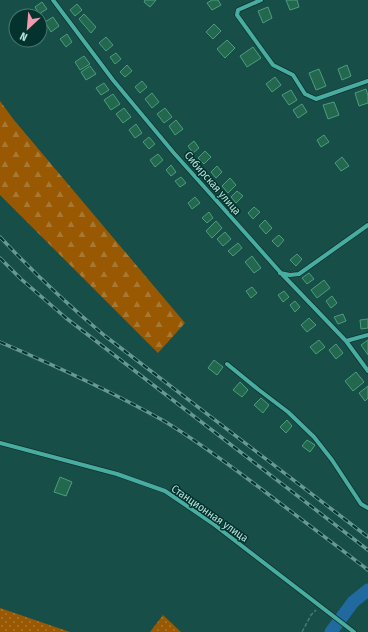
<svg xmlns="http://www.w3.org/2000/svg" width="368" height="632" font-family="'Fira Sans Condensed',sans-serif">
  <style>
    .grass { fill: url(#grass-dots) }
    .forest { fill: url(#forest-firs) }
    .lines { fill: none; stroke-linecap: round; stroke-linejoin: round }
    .river { stroke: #206a9f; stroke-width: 13 }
    .building { fill: #23684e; stroke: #4c9d7c }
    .street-casing { stroke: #11302d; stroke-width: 5.5 }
    .path { stroke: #477b75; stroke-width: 1.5; stroke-dasharray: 4 2; stroke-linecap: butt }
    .street { stroke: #47ada1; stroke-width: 4 }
    .rail-casing { stroke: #679992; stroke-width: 3.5 }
    .rail { stroke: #04322d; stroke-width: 2; stroke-dasharray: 6; stroke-linecap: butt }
    .labels { text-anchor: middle; stroke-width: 3; stroke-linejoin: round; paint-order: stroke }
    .street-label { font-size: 11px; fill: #b5e2db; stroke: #04322d }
  </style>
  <defs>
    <pattern id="grass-dots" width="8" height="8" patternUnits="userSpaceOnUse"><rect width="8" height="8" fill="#985902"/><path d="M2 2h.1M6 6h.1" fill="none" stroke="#a87832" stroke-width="1.8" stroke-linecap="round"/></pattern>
    <pattern id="forest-firs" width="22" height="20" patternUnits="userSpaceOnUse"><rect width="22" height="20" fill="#985902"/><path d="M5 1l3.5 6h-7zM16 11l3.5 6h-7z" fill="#a87832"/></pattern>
  </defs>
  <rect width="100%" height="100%" fill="#174e48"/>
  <path class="grass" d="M 0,608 L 70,632 L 0,632 Z
    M 163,615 L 181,632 L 150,632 Z"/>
  <path class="forest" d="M 0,101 L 14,120 L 185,323 L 158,353 L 0,195 Z"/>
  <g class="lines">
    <path class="river" d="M 331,632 L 353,602 L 368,590"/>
  </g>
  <path class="building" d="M 145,0 L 156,0 L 150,7 L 144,2 Z
    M 212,0 L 218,0 L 221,5 L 212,10 L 207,3 Z
    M 286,0 L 297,0 L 299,7 L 290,10 Z
    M 42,2 L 47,9 L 39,14 L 35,7 Z
    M 77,4 L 82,10 L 75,16 L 70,10 Z
    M 268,7 L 272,18 L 263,23 L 258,11 Z
    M 84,14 L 96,27 L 91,33 L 79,19 Z
    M 53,17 L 59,26 L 51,32 L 45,22 Z
    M 214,24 L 221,31 L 213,39 L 206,32 Z
    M 67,34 L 72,42 L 66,47 L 60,39 Z
    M 106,37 L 113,45 L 106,51 L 99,43 Z
    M 227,40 L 235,48 L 225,58 L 217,49 Z
    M 253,47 L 261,58 L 247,67 L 240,56 Z
    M 116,53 L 121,59 L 115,64 L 110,57 Z
    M 84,56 L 90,64 L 80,70 L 75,62 Z
    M 127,65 L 132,71 L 125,77 L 120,72 Z
    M 347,65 L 351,76 L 342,80 L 338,69 Z
    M 90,66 L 96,74 L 86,80 L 81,72 Z
    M 319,69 L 326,86 L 316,90 L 309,73 Z
    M 275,77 L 281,85 L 272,92 L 266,84 Z
    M 142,81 L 147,87 L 140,93 L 135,87 Z
    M 104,83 L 109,90 L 101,95 L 96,88 Z
    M 366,89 L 368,96 L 368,103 L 359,106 L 355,93 Z
    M 291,90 L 297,100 L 289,105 L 282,95 Z
    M 152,93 L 159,102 L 152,108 L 145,99 Z
    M 113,94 L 120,104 L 111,110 L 104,100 Z
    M 334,102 L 339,115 L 328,119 L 323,105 Z
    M 302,104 L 307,112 L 298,118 L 293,110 Z
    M 124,108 L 131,117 L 123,123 L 116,114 Z
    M 165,108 L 172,117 L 164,123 L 157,114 Z
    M 176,120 L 183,129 L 175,135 L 169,126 Z
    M 136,124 L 142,133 L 135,138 L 129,130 Z
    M 324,135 L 329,142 L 321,147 L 317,140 Z
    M 149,137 L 155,144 L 149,149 L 143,142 Z
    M 194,141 L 199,148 L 193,153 L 188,146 Z
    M 205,151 L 211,157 L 204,164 L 198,158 Z
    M 158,154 L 163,160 L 155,167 L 150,160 Z
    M 342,157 L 349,166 L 341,171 L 335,163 Z
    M 171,165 L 176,172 L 171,176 L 166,170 Z
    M 217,166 L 222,172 L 216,178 L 211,172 Z
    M 181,177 L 186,183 L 180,187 L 175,181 Z
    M 230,178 L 236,185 L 228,193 L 222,186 Z
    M 237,191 L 243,196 L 236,203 L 231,197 Z
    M 195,197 L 200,203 L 192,209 L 188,203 Z
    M 254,207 L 260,212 L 253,219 L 248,213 Z
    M 209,212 L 213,218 L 207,223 L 202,218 Z
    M 265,220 L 272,228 L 266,234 L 259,226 Z
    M 216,221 L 222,228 L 212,238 L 206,231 Z
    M 225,232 L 231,239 L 223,246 L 217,239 Z
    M 279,235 L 284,240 L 278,247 L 272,241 Z
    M 238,243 L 242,248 L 233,256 L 228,251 Z
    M 297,254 L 302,259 L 296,266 L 290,260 Z
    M 252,256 L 261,268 L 254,273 L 245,262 Z
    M 309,273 L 314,279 L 307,284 L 302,278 Z
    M 324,280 L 330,288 L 317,298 L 311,290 Z
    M 252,287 L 257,293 L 251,298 L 246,291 Z
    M 284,291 L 289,297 L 283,302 L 278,295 Z
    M 332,296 L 337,303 L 331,308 L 326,301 Z
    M 295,301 L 300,307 L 295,312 L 290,305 Z
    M 343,314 L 346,321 L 338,324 L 334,317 Z
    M 309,318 L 316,325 L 307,332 L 301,325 Z
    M 368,319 L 368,328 L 361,329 L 360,320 Z
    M 319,340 L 325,347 L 316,354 L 310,347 Z
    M 368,340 L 368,355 L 361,345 Z
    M 336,344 L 343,353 L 336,359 L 329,350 Z
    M 214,360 L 223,367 L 217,375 L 208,368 Z
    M 356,372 L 364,382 L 353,391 L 345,381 Z
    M 240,382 L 248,390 L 242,397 L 233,390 Z
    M 368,386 L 368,398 L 365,401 L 359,393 Z
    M 261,398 L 269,405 L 263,413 L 254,405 Z
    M 287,420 L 292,426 L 286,433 L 280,427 Z
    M 307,440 L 315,445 L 310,452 L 302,446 Z
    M 60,477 L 72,482 L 66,496 L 54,492 Z"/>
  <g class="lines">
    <defs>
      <path id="street" d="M 53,0 L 113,80 L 173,152 L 280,272 L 346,341 L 368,371
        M 261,0 L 238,10 L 237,15 L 273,65 L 293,75 L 305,94 L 316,99 L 368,81
        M 280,273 L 290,275 L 299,274 L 368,225
        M 346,341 L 368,335
        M 227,364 L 259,390 L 288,412 L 314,437 L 332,460 L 361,504 L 368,508
        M 0,443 L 117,474 L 165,491 L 212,523 L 354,632"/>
    </defs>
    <use href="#street" class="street-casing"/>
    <path class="path" d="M 302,632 L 311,615 L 316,610"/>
    <use href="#street" class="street"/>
    <defs>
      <path id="rail" d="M 0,237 C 33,272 68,305 105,336 L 368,537
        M 0,258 L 21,279 L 66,318 L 368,550
        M 0,342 C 56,366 111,391 164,421 C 199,442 232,467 264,491 C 298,517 333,543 368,570"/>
    </defs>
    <use href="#rail" class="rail-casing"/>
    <use href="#rail" class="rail"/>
  </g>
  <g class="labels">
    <g class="street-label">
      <text transform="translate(213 183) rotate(49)" y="4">Сибирская улица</text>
      <text transform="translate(210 513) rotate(35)" y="4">Станционная улица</text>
    </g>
  </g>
  <g transform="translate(28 28) rotate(206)"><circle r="19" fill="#04322d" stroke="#4b7873"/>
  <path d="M0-3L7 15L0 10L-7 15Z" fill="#f29aaf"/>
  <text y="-6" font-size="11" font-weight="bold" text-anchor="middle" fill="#b5e2db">N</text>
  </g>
</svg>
